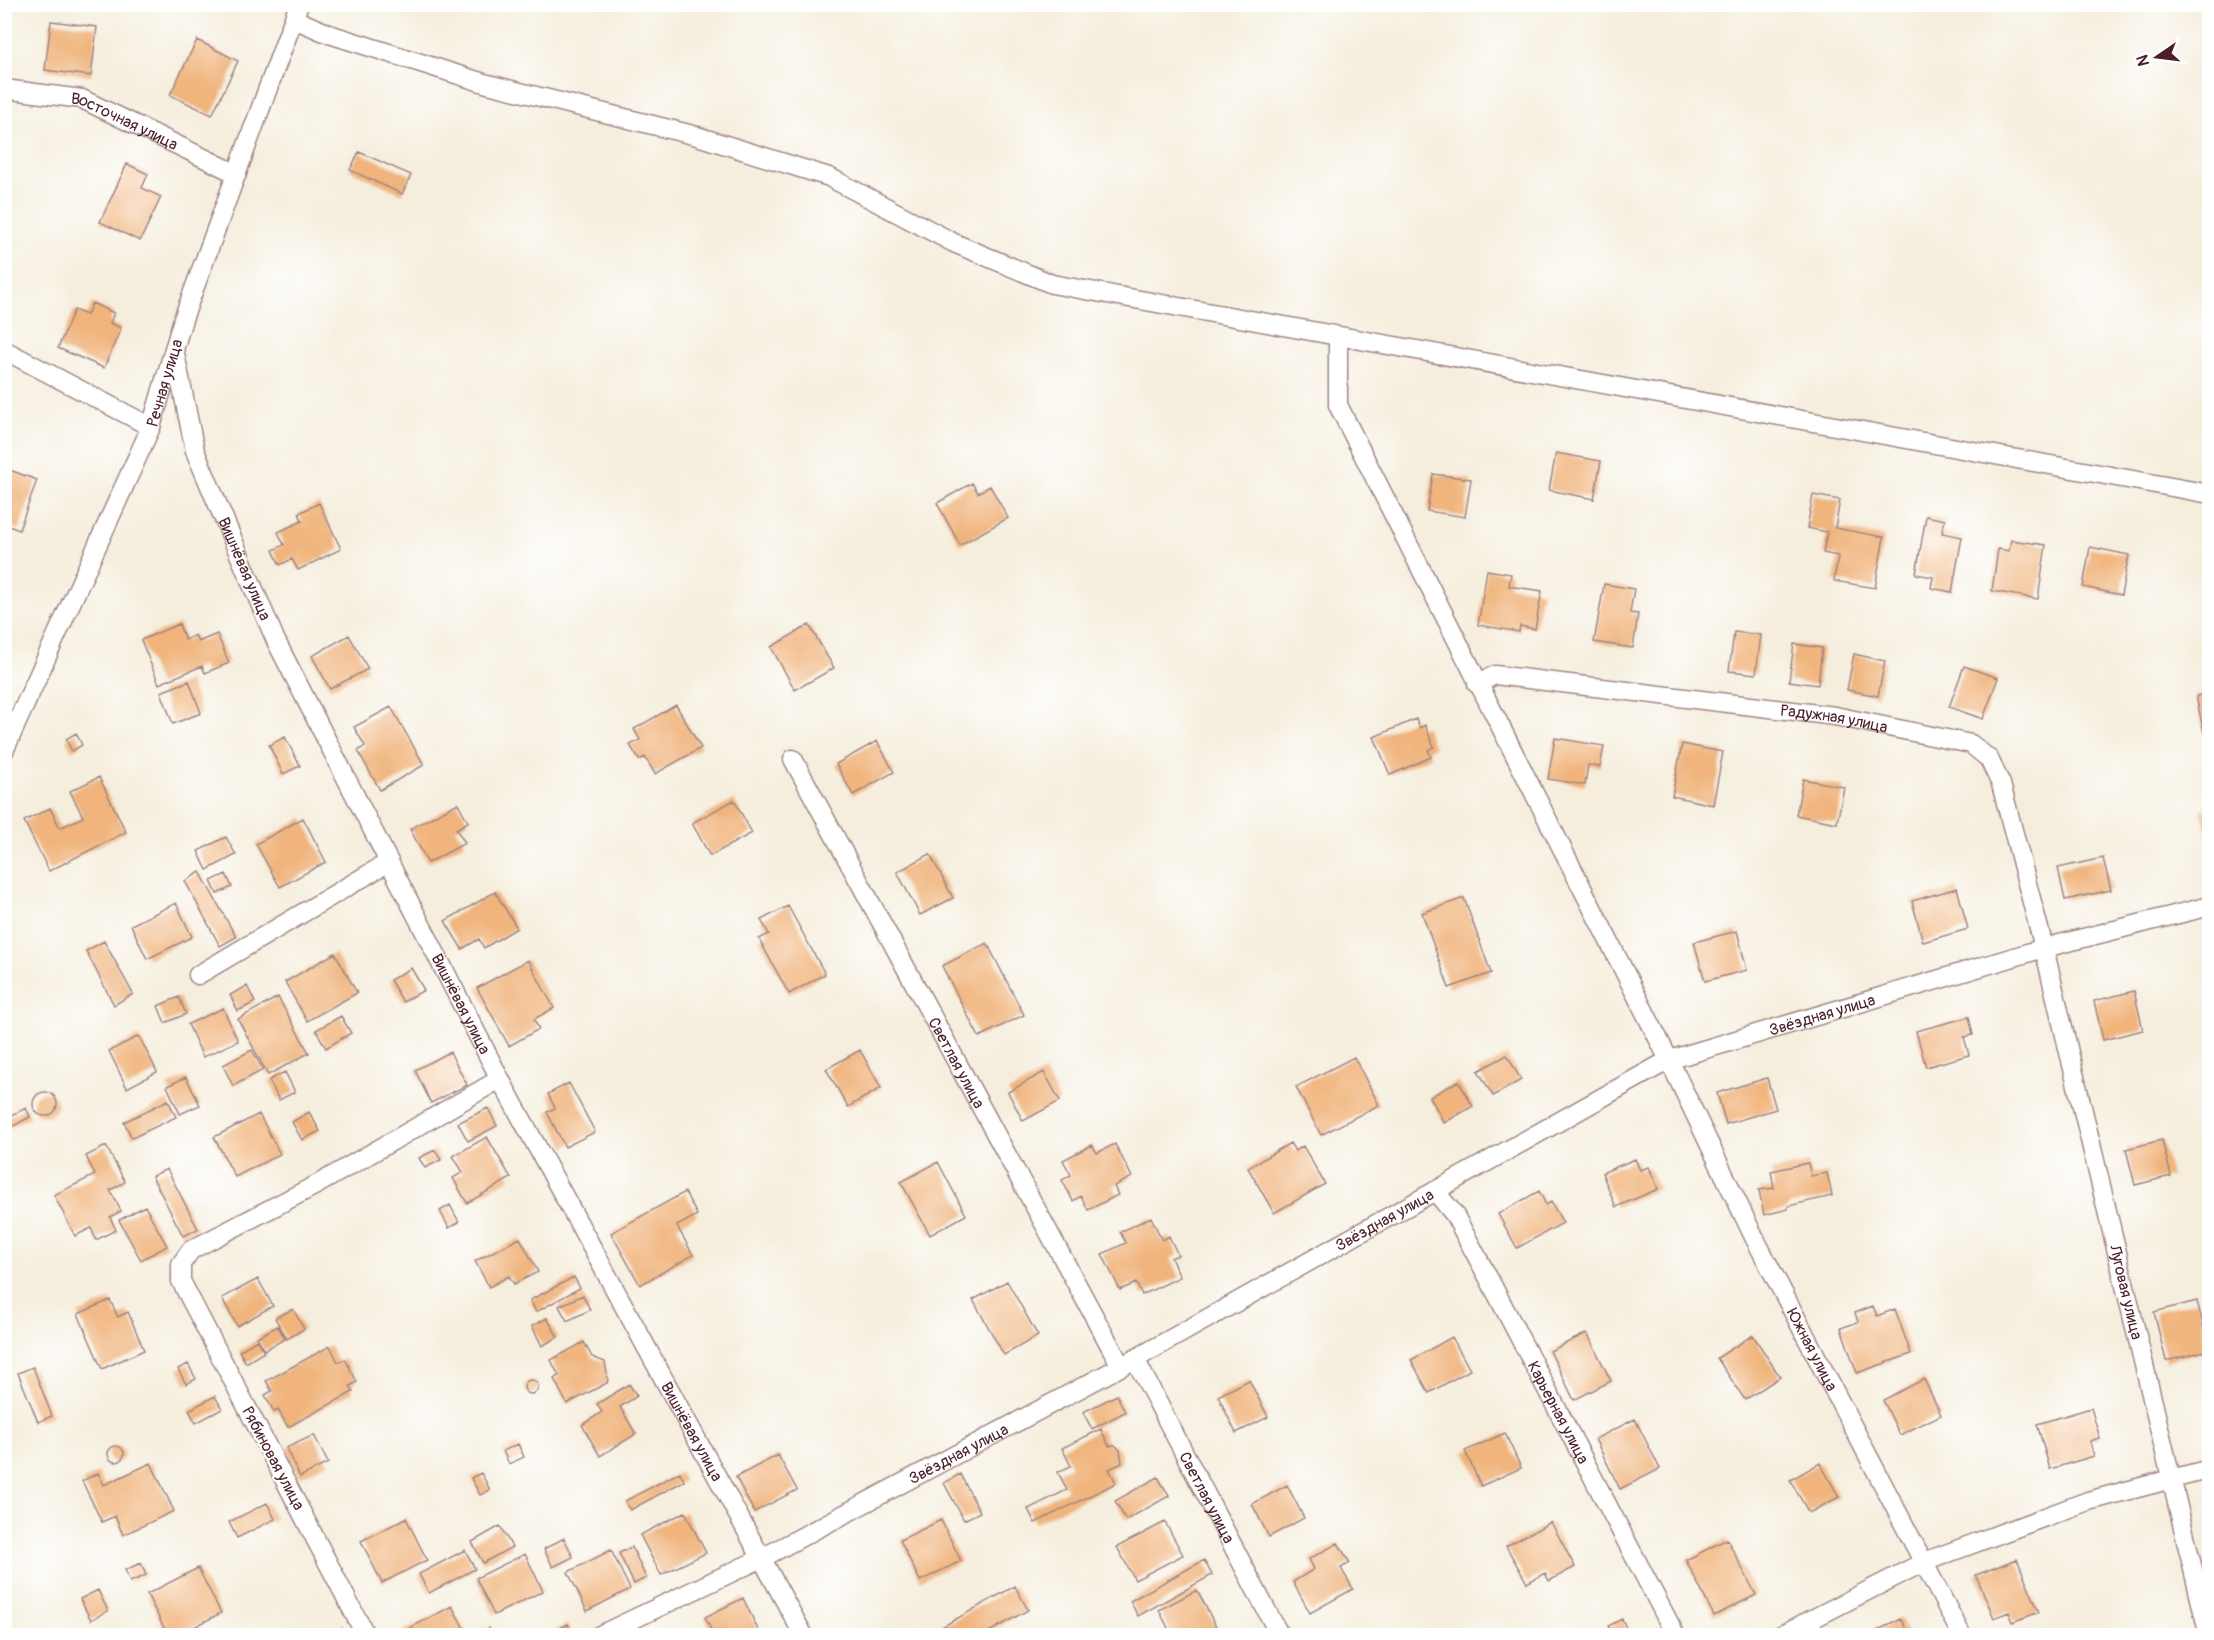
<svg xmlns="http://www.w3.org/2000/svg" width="2214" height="1640" font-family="Pangolin,sans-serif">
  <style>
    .building { fill: #f0b47b }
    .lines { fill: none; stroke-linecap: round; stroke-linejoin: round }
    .street-casing { stroke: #a08684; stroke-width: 21 }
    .street { stroke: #fff; stroke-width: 18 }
    .labels { text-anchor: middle; stroke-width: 4.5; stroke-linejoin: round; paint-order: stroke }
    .street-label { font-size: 16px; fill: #4a1f2b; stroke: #fff }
  </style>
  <rect width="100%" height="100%" fill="#fff"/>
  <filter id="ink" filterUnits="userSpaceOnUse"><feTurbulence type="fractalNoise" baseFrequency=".0167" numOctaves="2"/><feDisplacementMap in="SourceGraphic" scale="12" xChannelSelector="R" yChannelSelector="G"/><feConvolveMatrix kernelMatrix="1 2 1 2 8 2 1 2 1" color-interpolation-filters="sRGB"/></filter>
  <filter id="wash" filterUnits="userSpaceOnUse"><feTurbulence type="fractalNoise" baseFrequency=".008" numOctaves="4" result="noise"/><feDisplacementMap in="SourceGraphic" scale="24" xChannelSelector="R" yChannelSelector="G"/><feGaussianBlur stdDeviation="1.35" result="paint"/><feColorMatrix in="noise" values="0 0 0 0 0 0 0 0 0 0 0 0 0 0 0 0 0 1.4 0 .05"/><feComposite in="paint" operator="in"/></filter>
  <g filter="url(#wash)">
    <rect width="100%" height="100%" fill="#f5eedd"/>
    <g id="blocks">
      <path class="building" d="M 4,20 L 11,21 L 6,63 L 4,63 Z
        M 51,21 L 97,27 L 91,76 L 45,70 Z
        M 197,40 L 238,61 L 212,115 L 170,95 Z
        M 359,152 L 411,175 L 402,194 L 350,170 Z
        M 127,164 L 148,174 L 142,188 L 161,197 L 140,241 L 100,222 Z
        M 92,303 L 114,313 L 110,323 L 121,328 L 104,368 L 58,348 L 74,310 L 87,315 Z
        M 1556,453 L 1601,461 L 1594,499 L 1549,490 Z
        M 4,468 L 37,480 L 19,530 L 4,524 Z
        M 1433,474 L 1471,479 L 1465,517 L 1427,511 Z
        M 972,483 L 978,493 L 990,486 L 1008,518 L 960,545 L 937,503 Z
        M 1813,495 L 1840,500 L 1835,528 L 1884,537 L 1875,588 L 1834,581 L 1838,556 L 1823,553 L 1827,532 L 1807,528 Z
        M 319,503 L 341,549 L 298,570 L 292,559 L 280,565 L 273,550 L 284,545 L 278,532 L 302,521 L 299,513 Z
        M 1926,516 L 1945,520 L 1942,533 L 1962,537 L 1952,592 L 1931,588 L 1933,577 L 1916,574 Z
        M 2011,540 L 2046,545 L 2038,599 L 1992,591 L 1998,549 L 2009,551 Z
        M 2090,547 L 2129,555 L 2121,595 L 2083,587 Z
        M 1487,570 L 1511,574 L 1509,586 L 1542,591 L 1535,629 L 1520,626 L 1519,632 L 1478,625 Z
        M 1604,584 L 1634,589 L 1630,613 L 1638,614 L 1633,648 L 1594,642 Z
        M 179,624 L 185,640 L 195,635 L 198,642 L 217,634 L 229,663 L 205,673 L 202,666 L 159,684 L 141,640 Z
        M 809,625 L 834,668 L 795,690 L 771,647 Z
        M 1734,632 L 1761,635 L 1756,674 L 1729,671 Z
        M 349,635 L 368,669 L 330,689 L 312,656 Z
        M 1794,644 L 1822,648 L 1818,685 L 1789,681 Z
        M 1854,654 L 1885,661 L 1878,696 L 1847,690 Z
        M 1964,666 L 1998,678 L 1983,719 L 1949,707 Z
        M 189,681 L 201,713 L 173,724 L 161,692 Z
        M 2210,693 L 2210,732 L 2204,733 L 2196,696 Z
        M 676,705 L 701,748 L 655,774 L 645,757 L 639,760 L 630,745 L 640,740 L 634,729 Z
        M 391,707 L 424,765 L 380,790 L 358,751 L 365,746 L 354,727 Z
        M 1416,719 L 1420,728 L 1425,725 L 1434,747 L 1428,750 L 1431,757 L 1390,775 L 1374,737 Z
        M 76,733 L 82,745 L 72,751 L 66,739 Z
        M 285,737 L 300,766 L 283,774 L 269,745 Z
        M 1555,738 L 1604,746 L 1600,767 L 1588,765 L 1585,785 L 1548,779 Z
        M 877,741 L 894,772 L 853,795 L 836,764 Z
        M 1682,744 L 1723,752 L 1713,805 L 1672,796 Z
        M 99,777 L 126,832 L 49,871 L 24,821 L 50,808 L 60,828 L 83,817 L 70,791 Z
        M 1803,779 L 1844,787 L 1837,823 L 1796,815 Z
        M 734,800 L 752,833 L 710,856 L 692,823 Z
        M 458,803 L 468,822 L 456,829 L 465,843 L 428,863 L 410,829 Z
        M 2210,808 L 2210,843 L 2209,843 L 2201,810 Z
        M 303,818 L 326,862 L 280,887 L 256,844 Z
        M 226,837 L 236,855 L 207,870 L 198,851 Z
        M 930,854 L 953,898 L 920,915 L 897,872 Z
        M 2103,858 L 2111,890 L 2065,900 L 2058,868 Z
        M 200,872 L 236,937 L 220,946 L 185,881 Z
        M 226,874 L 232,887 L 217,894 L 211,881 Z
        M 1957,888 L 1968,929 L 1923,942 L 1912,901 Z
        M 495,892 L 517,928 L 484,948 L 479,939 L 462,949 L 445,921 Z
        M 1464,898 L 1491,973 L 1449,988 L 1422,913 Z
        M 176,903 L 192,937 L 147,959 L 131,925 Z
        M 788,906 L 825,974 L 789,994 L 759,939 L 769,934 L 761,920 Z
        M 1737,931 L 1747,970 L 1705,981 L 1694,942 Z
        M 104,941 L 133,994 L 114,1005 L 86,951 Z
        M 987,943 L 1024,1015 L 979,1037 L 942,966 Z
        M 335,953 L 357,993 L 307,1021 L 285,982 Z
        M 528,960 L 554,1008 L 534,1019 L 539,1029 L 509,1046 L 477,988 Z
        M 411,968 L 424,990 L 403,1002 L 390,980 Z
        M 247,986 L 255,1002 L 238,1011 L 230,995 Z
        M 2134,991 L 2143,1030 L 2103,1040 L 2094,1001 Z
        M 179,997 L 186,1014 L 165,1023 L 158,1006 Z
        M 278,997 L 309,1053 L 268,1075 L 238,1019 Z
        M 223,1008 L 238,1041 L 203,1057 L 188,1024 Z
        M 341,1016 L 351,1033 L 326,1048 L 316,1030 Z
        M 1969,1017 L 1973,1035 L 1964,1037 L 1969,1055 L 1926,1067 L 1916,1031 Z
        M 139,1036 L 157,1072 L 127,1088 L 109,1051 Z
        M 252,1050 L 263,1070 L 233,1086 L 223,1065 Z
        M 860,1050 L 881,1088 L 848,1107 L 826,1069 Z
        M 450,1052 L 467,1085 L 431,1103 L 415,1070 Z
        M 1507,1055 L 1521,1080 L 1493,1096 L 1478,1071 Z
        M 1354,1057 L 1379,1105 L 1321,1135 L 1296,1087 Z
        M 285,1072 L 295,1092 L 279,1100 L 269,1080 Z
        M 1044,1072 L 1060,1101 L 1023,1121 L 1008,1092 Z
        M 186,1077 L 200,1105 L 180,1114 L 167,1086 Z
        M 1767,1078 L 1776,1109 L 1726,1124 L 1717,1093 Z
        M 1458,1081 L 1473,1106 L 1444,1123 L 1430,1097 Z
        M 569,1083 L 595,1132 L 565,1147 L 547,1112 L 555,1108 L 548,1094 Z
        M33 1104a12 12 0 1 1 24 0a12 12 0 1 1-24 0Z
        M 168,1100 L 176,1117 L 132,1138 L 124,1122 Z
        M 26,1108 L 30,1117 L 4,1131 L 4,1119 Z
        M 488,1108 L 497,1126 L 468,1141 L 458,1123 Z
        M 309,1112 L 320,1131 L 302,1140 L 292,1122 Z
        M 259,1114 L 280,1154 L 235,1177 L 214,1137 Z
        M 487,1137 L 511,1178 L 467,1203 L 453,1178 L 463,1172 L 453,1156 Z
        M 2162,1140 L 2171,1176 L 2135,1185 L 2126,1149 Z
        M 1290,1143 L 1295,1151 L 1303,1146 L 1325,1184 L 1274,1213 L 1248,1168 Z
        M 1115,1144 L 1132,1177 L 1114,1186 L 1118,1195 L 1088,1210 L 1081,1196 L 1073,1201 L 1062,1180 L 1071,1175 L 1063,1160 L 1092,1145 L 1097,1153 Z
        M 106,1146 L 125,1182 L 110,1190 L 121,1211 L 110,1217 L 116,1230 L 96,1240 L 91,1228 L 75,1236 L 54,1195 L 95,1175 L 86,1156 Z
        M 435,1150 L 441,1160 L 425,1168 L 419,1158 Z
        M 1635,1159 L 1640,1170 L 1649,1167 L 1658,1189 L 1616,1207 L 1602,1173 Z
        M 938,1162 L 966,1215 L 930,1235 L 901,1182 Z
        M 1808,1163 L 1811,1176 L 1827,1173 L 1832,1196 L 1788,1206 L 1788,1209 L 1764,1215 L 1759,1190 L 1774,1188 L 1771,1171 Z
        M 167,1169 L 198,1229 L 183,1236 L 152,1176 Z
        M 1539,1191 L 1546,1205 L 1551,1202 L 1563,1223 L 1517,1248 L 1498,1214 Z
        M 685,1192 L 697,1215 L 677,1226 L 693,1255 L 640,1285 L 611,1233 Z
        M 450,1205 L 459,1222 L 449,1228 L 440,1211 Z
        M 145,1206 L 167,1246 L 141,1260 L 119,1220 Z
        M 1151,1217 L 1162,1240 L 1169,1236 L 1178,1255 L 1171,1258 L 1180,1277 L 1142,1295 L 1136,1283 L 1120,1290 L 1102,1254 L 1126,1243 L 1120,1232 Z
        M 520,1238 L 538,1272 L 514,1284 L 509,1276 L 489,1287 L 475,1261 Z
        M 574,1277 L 580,1288 L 536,1312 L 530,1300 Z
        M 258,1279 L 273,1306 L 237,1326 L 222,1298 Z
        M 1007,1281 L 1038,1336 L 1004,1355 L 973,1300 Z
        M 583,1295 L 590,1310 L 567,1321 L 559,1306 Z
        M 110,1300 L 118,1317 L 128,1312 L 144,1350 L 102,1369 L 78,1314 Z
        M 2197,1301 L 2209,1350 L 2166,1361 L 2154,1312 Z
        M 1873,1306 L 1877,1316 L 1895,1309 L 1911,1354 L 1857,1373 L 1841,1328 L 1858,1322 L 1855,1313 Z
        M 293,1309 L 304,1329 L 287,1339 L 275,1318 Z
        M 547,1318 L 558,1337 L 542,1346 L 532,1326 Z
        M 278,1326 L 285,1339 L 264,1350 L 257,1337 Z
        M 1587,1333 L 1611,1381 L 1574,1400 L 1550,1351 Z
        M 1753,1335 L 1780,1377 L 1745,1400 L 1717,1358 Z
        M 1452,1337 L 1470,1370 L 1429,1393 L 1411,1360 Z
        M 257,1340 L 264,1352 L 246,1363 L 239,1351 Z
        M 584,1342 L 592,1357 L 605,1362 L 608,1379 L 607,1383 L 567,1404 L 554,1379 L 559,1376 L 551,1360 Z
        M 330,1346 L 338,1362 L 345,1359 L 357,1382 L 350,1386 L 353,1392 L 288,1427 L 278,1410 L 274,1412 L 265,1395 L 272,1391 L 266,1381 Z
        M 188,1364 L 196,1379 L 186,1384 L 178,1369 Z
        M 33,1367 L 52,1416 L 38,1422 L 18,1373 Z
        M 1924,1379 L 1941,1415 L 1900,1435 L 1883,1400 Z
        M 1249,1380 L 1268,1417 L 1236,1433 L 1218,1396 Z
        M524 1387a7 7 0 1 1 14 0a7 7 0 1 1-14 0Z
        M 629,1384 L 637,1396 L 620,1407 L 636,1434 L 600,1456 L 582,1425 L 602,1412 L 597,1404 Z
        M 1117,1395 L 1125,1412 L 1092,1429 L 1083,1412 Z
        M 215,1396 L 222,1409 L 196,1423 L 189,1410 Z
        M 2091,1408 L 2100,1438 L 2090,1441 L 2094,1456 L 2050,1469 L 2037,1424 Z
        M 1635,1419 L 1660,1469 L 1620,1489 L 1595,1439 Z
        M 1101,1429 L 1109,1446 L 1115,1445 L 1120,1450 L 1122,1463 L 1109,1469 L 1116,1483 L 1035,1523 L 1028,1509 L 1067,1490 L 1058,1472 L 1071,1466 L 1062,1448 Z
        M 1505,1433 L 1521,1468 L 1481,1486 L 1465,1451 Z
        M 314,1435 L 328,1463 L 300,1477 L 286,1448 Z
        M 518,1444 L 524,1457 L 509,1464 L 503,1451 Z
        M108 1454a8 8 0 1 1 16 0a8 8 0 1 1-16 0Z
        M 778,1455 L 797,1490 L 754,1512 L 736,1477 Z
        M 151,1463 L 174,1511 L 123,1535 L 115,1516 L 102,1522 L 82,1481 L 98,1473 L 104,1485 Z
        M 1820,1463 L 1839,1497 L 1809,1513 L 1790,1480 Z
        M 680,1472 L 684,1481 L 630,1510 L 625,1501 Z
        M 481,1473 L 490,1490 L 480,1495 L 471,1478 Z
        M 960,1474 L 980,1512 L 964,1520 L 944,1483 Z
        M 1158,1477 L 1169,1496 L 1126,1520 L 1115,1501 Z
        M 1287,1485 L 1304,1518 L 1269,1537 L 1252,1504 Z
        M 267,1503 L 275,1519 L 237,1538 L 229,1522 Z
        M 685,1512 L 706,1553 L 661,1575 L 640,1535 Z
        M 406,1518 L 427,1560 L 382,1583 L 361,1541 Z
        M 941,1520 L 961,1561 L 920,1581 L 900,1540 Z
        M 1165,1522 L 1183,1555 L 1135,1580 L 1117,1547 Z
        M 1551,1522 L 1575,1567 L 1549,1581 L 1545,1573 L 1527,1583 L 1506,1546 Z
        M 500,1526 L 512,1547 L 483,1563 L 472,1542 Z
        M 564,1538 L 573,1557 L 553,1567 L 544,1549 Z
        M 1727,1539 L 1756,1595 L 1714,1616 L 1686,1560 Z
        M 1338,1543 L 1350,1563 L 1341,1568 L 1353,1589 L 1310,1613 L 1293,1582 L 1314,1569 L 1309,1559 Z
        M 632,1547 L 646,1578 L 634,1584 L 619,1553 Z
        M 465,1550 L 475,1569 L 429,1593 L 419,1574 Z
        M 611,1550 L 630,1589 L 587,1611 L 568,1572 Z
        M 525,1554 L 543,1591 L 494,1615 L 476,1578 Z
        M 2017,1559 L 2039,1612 L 2013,1622 L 2009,1612 L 1994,1618 L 1976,1575 Z
        M 1204,1560 L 1212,1575 L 1138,1616 L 1130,1601 Z
        M 141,1563 L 146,1575 L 130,1582 L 125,1570 Z
        M 198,1568 L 221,1613 L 177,1636 L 168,1636 L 147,1594 Z
        M 1015,1586 L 1028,1610 L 982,1636 L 933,1636 L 931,1633 Z
        M 98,1590 L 108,1611 L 91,1620 L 80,1599 Z
        M 1197,1590 L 1221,1636 L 1172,1636 L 1159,1610 Z
        M 743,1598 L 761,1636 L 714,1636 L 705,1617 Z
        M 452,1606 L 468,1636 L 404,1636 L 402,1632 Z
        M 1900,1618 L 1910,1636 L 1868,1636 Z
        M 1622,1619 L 1630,1636 L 1604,1636 L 1611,1632 L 1608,1626 Z
        M 568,1624 L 572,1634 L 549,1636 L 548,1634 Z
        M 342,1628 L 345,1636 L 326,1636 L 326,1635 Z
        M 489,1628 L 493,1636 L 475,1636 Z"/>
    </g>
  </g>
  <g filter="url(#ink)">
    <use href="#blocks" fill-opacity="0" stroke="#a08684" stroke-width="1.5"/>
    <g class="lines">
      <defs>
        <g id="street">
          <path d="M 294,19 L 329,34 L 484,83 L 697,136 L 829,177 L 954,243 L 1052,284 L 2210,494"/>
          <path id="s1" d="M 4,89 L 82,99 L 237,174"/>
          <path id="s2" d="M 1338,338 L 1338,405 L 1669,1060 L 1754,1237 L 1962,1636"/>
          <path id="s3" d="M 174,349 L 195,451 L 276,641 L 500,1079 L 804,1636"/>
          <path d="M 4,350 L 151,427"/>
          <path id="s4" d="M 1477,684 L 1495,675 L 1835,716 L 1971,744 L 1989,759 L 2001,784 L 2044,948 L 2209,1636"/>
          <path id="s5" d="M 4,751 L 151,427 L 183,319 L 299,4"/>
          <path id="s6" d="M 793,759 L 1121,1366"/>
          <path d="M 198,975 L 389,862"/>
          <path id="s7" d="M 1435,1191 L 1454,1214 L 1489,1279 L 1676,1636"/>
          <path id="s8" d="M 1135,1359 L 1280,1636"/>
          <path d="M 366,1636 L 181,1281 L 181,1264 L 191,1250 L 318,1184 L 500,1079"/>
          <path id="s9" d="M 598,1636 L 764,1557 L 1135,1359 L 1669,1060 L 2044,948 L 2210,906"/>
          <path d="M 1779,1636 L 1924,1562 L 2088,1501 L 2210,1469"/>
        </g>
      </defs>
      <use href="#street" class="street-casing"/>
      <use href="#street" class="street"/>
    </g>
  </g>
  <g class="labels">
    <g class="street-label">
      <text dy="6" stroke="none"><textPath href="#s1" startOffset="126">Восточная улица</textPath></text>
      <text dy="6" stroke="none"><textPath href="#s5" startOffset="402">Речная улица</textPath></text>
      <text dy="6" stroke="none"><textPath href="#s3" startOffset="232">Вишнёвая улица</textPath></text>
      <text dy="6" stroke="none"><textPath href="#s4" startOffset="362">Радужная улица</textPath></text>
      <text dy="6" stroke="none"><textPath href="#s3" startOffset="718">Вишнёвая улица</textPath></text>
      <text dy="6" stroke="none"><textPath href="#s9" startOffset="1376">Звёздная улица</textPath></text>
      <text dy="6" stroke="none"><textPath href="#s6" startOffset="345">Светлая улица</textPath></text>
      <text dy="6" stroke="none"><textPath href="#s9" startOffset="890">Звёздная улица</textPath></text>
      <text dy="6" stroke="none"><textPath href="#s4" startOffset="1076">Луговая улица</textPath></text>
      <text dy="6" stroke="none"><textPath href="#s2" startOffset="1124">Южная улица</textPath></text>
      <text dy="6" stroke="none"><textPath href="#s7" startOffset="254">Карьерная улица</textPath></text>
      <text dy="6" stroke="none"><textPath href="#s3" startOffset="1204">Вишнёвая улица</textPath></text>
      <text dy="6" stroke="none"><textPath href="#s9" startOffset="404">Звёздная улица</textPath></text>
      <text transform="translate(274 1458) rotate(62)" y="6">Рябиновая улица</text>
      <text dy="6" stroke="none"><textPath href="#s8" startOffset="156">Светлая улица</textPath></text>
    </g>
  </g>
  <rect width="2214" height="1640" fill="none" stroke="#fff" stroke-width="24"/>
  <g transform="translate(2157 57) rotate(256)" stroke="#ffffff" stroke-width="4.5" paint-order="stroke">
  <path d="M0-4.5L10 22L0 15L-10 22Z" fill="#4a1f2b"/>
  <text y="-9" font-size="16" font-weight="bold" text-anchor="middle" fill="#4a1f2b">N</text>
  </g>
</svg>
